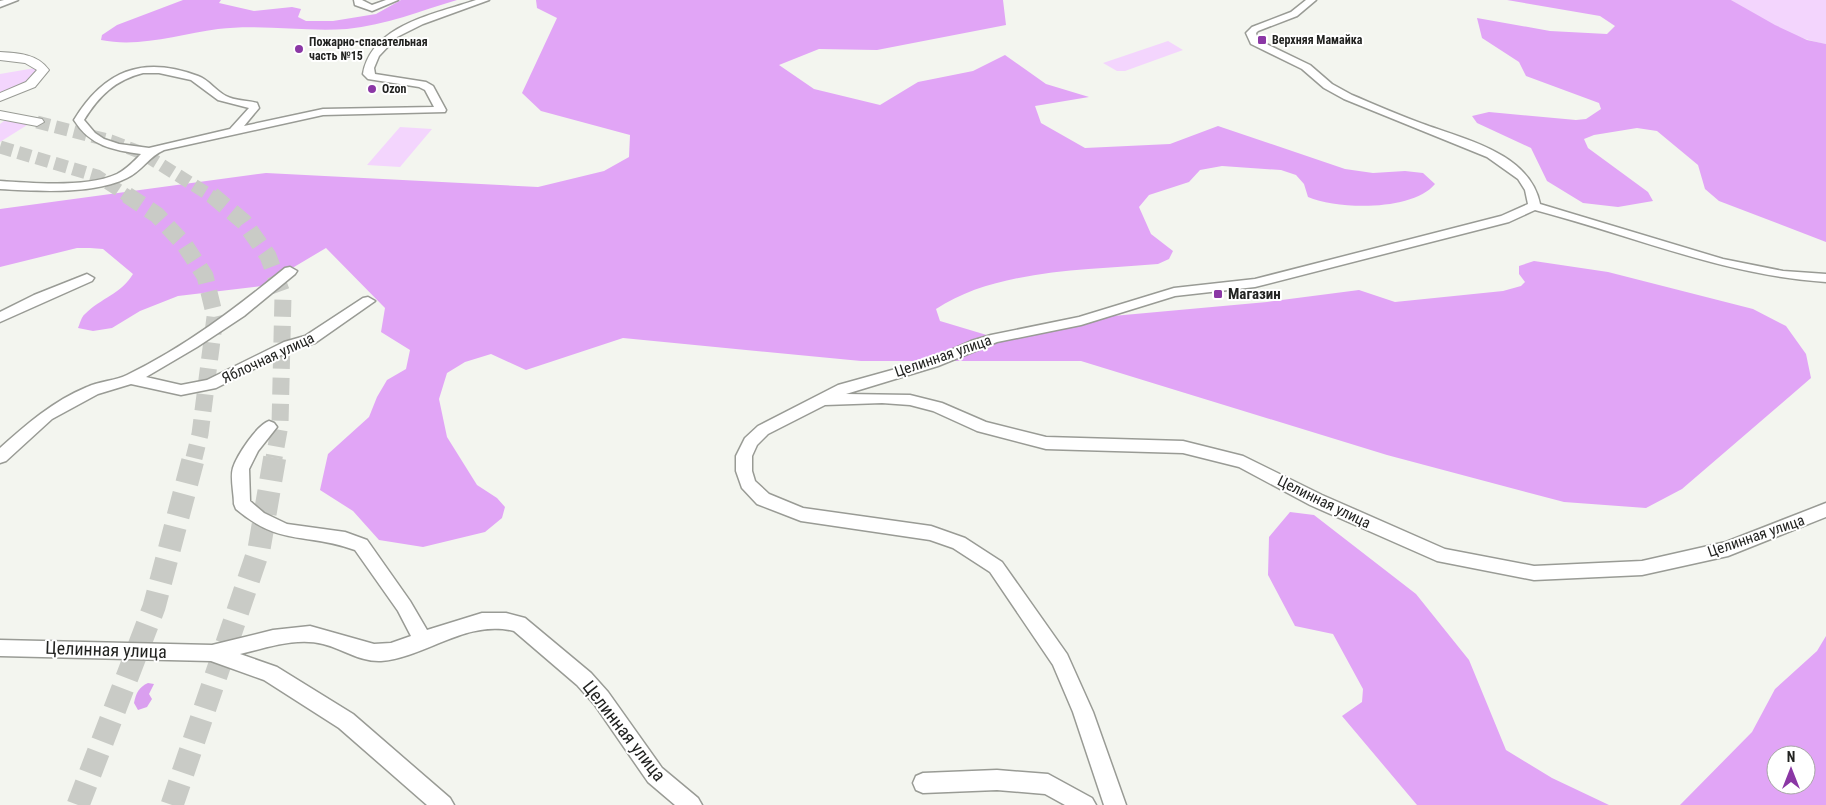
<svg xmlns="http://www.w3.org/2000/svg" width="1826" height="805" font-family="'Roboto Condensed',sans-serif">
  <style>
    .green { fill: #f3d5fd }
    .forest { fill: #e1a5f6; fill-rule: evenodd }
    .water { fill: #da9fef }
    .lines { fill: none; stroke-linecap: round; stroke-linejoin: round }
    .major-tunnel-far2 { stroke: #c9cbc6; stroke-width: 13; stroke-dasharray: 13 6; stroke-linecap: butt }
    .major-tunnel-far1 { stroke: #c9cbc6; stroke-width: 17; stroke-dasharray: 17 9; stroke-linecap: butt }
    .major-tunnel { stroke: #c9cbc6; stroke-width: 23; stroke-dasharray: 23 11; stroke-linecap: butt }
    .minor-casing { stroke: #999b95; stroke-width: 3 }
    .major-casing { stroke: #999b95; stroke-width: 2 }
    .minor { fill: #fff; fill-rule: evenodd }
    .major { fill: #fff; fill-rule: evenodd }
    .poi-dot { fill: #8b37a5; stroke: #fff; stroke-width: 2 }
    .labels { text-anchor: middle; stroke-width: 4; stroke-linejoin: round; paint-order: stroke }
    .far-poi-label { font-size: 12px; font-weight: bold; fill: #222321; stroke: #fff; text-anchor: start }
    .poi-label { font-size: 15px; font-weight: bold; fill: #222321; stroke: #fff; text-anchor: start }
    .street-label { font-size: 15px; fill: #222321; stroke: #fff }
    .near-street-label { font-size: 18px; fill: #222321; stroke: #fff }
  </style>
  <rect width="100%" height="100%" fill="#f3f5ef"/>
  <path class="green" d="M 1731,0 L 1826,0 L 1826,44 C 1791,38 1761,18 1731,0 Z
    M 1168,41 L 1183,50 L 1125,71 L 1117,71 L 1103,63 Z
    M 35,68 L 36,73 L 27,82 L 0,95 L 0,74 Z
    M 4,121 L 32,122 L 0,142 L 0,124 Z
    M 400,127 L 432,129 L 400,167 L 367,165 Z"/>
  <path class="forest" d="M 183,0 L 221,0 L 219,3 L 254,11 L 292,7 L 301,9 L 298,17 L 306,21 L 333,21 L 376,14 L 401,0 L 457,0 C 420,11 386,25 347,29 C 304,32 261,24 218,29 C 180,34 140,48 101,40 L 102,35 L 117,25 Z
    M 536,0 L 1003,0 L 1006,25 L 877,50 L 819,49 L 779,65 L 814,89 L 880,105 L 918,82 L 973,71 L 1005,55 L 1046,84 L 1089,97 L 1035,106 L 1041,123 L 1085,148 L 1170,144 L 1218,126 L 1345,169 L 1373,173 L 1405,171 L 1423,173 L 1435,184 C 1413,211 1339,210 1308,197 L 1304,184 L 1296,175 L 1281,170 L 1222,166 L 1200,170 L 1189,182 L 1149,195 L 1139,207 L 1151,234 L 1173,251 L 1169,259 L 1158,264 C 1088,270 996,269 936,309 L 940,321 L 1000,339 L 1113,316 L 1267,302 L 1359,290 L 1395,302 L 1503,291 L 1521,286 L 1525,282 L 1519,274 L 1519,266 L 1534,261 L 1608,272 L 1753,309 L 1786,326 L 1806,354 L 1811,378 L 1682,489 L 1646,508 L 1564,502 L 1387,455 L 1081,361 L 861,361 L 623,338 L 526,370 L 491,354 L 465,362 L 447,373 L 439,399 L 447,437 L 477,485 L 497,498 L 505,507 L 502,518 L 485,532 L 423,547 L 379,540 L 353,511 L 320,490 L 328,454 L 369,417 L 377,397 L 387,380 L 406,369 L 410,350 L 381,332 L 385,308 L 326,248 L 262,286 L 178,296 L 140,311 L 112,328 L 93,331 L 78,328 C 80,324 81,317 85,314 C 101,298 121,294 133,274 L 103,249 L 90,248 L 77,248 L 0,267 L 0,209 L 266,173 L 538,187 L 604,171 L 629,157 L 630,135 L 541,111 L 522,93 L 557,18 L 537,8 Z
    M 1507,0 L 1731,0 L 1775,25 L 1807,40 L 1826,44 L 1826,242 L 1719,201 L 1705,189 L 1698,165 L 1657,131 L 1637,128 L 1594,135 L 1584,139 L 1588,148 L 1648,192 L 1653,201 L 1618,207 L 1583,203 L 1547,181 L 1531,148 L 1477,123 L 1472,116 L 1489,112 L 1576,120 L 1586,119 L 1601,109 L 1599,103 L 1526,76 L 1519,62 L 1482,38 L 1477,18 L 1550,31 L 1607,34 L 1615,26 L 1600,16 Z
    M 1290,512 L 1314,515 L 1416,594 L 1469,660 L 1506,750 L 1552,778 L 1609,805 L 1417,805 L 1342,716 L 1362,702 L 1363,689 L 1333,634 L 1295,626 L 1268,575 L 1269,537 Z
    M 1826,636 L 1826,805 L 1680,805 L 1752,732 L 1775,689 L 1817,651 ZM 1776,755 L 1806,755 L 1806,785 L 1776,785 Z"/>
  <path class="water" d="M 148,683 L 154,684 L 149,694 L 152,699 L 147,707 L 138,710 L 134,703 C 136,693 139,687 148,683 Z"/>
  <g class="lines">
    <path class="major-tunnel-far2" d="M 37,122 L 111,141 L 142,153 L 213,197
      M 0,147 L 97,176 L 129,197"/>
    <path class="major-tunnel-far1" d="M 127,195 L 157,215 L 184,244 L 205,276 L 215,317 L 200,434 L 194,458
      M 212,195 L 244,222 L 268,256 L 283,296 L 280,425 L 274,458"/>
    <path class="major-tunnel" d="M 78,805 L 154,607 L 194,456
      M 172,805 L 259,549 L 275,456"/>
    <defs>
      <path id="minor" d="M 4,0 L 18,0 L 0,7 L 0,1 Z
        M 354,0 L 362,0 L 372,5 L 386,0 L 398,0 L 372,11 L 355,5 Z
        M 476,0 L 489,0 L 423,24 L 397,37 L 379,56 L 374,68 L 375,74 L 426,82 L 433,86 L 446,110 L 445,112 L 323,115 L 164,150 C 149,156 142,171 127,178 C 94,195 37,191 0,189 L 0,181 C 34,183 86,188 117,174 C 127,169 134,161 141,154 C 113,150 90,146 74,120 C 104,71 142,55 198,76 C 209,80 216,91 226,96 C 235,101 247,100 257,103 L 259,108 L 244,126 L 323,109 L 434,107 L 425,90 L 419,87 L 368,79 L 363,74 C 372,24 436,14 476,0 ZM 143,73 L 159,73 L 191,80 L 218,100 L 249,108 L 230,129 L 149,148 L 119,144 L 104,139 L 95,133 L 84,120 C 99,96 115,80 143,73 Z
        M 1306,0 L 1316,0 L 1297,16 L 1258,31 L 1256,33 L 1258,40 L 1310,65 L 1332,84 L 1352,95 C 1376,105 1401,116 1426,125 C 1467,140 1530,154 1540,204 L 1723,259 L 1783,271 L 1826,274 L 1826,282 C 1723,275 1634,236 1535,210 L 1509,222 L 1255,287 L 1175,296 L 1081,325 L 997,342 L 938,366 L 846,394 L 910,395 L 942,403 L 986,422 L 1046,437 L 1183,441 L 1243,456 L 1322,495 L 1445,549 L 1534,566 L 1642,561 L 1726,542 L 1826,503 L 1826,517 L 1728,556 L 1642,575 L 1534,580 L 1437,561 L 1310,505 L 1239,467 L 1183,453 L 1046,449 L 977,431 L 933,411 L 910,405 L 882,403 L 825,405 L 768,434 L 757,445 L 752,456 L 752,471 L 755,481 L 769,494 L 803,508 L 931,526 L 965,538 L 1002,562 L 1067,654 L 1093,712 L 1126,805 L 1104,805 L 1073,712 L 1053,665 L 990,572 L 953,548 L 930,540 L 801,521 L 757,504 L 742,488 L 736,471 L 736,456 L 745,438 L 758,426 L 838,385 L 928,360 L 971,341 L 991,335 L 1079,317 L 1174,288 L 1255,279 L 1501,216 L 1528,204 L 1525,190 L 1518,179 L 1487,157 L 1344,99 L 1324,88 L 1302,69 L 1251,44 L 1246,33 L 1252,27 L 1291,12 Z
        M 290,267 L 297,271 L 295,274 L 244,316 L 197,347 L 146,377 L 181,385 L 207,380 L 284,342 L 305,336 L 363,298 L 368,297 L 375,301 L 315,343 L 293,349 L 216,388 L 181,395 L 131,384 L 98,394 L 52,419 L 6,461 L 0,463 L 0,448 C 27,424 53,401 87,387 C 100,381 115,381 127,375 C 185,347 236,308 285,268 Z
        M 87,274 L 94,278 L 92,281 L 0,322 L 0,312 L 34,295 Z
        M 269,421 L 274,423 L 277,427 L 258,451 L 249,469 L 250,501 L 264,513 L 287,524 L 345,532 L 367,540 L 410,601 L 427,630 L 482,613 L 506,613 L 525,618 L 591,673 L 608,692 L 662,768 L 698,798 L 702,805 L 675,805 L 648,782 L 594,704 L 577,685 L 514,631 C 466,619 427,657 381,661 C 360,662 343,649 323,644 C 296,637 266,648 240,654 L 277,667 L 353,714 L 450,798 L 454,805 L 427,805 L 339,728 L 264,680 L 211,661 L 0,656 L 0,640 L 212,645 L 273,630 L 310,626 L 374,644 L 391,643 L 411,636 L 398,611 L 355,550 C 306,532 281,547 236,509 L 234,504 C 234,493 230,478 233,468 C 237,455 257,425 269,421 Z
        M 997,770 L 1048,774 L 1092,798 L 1096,805 L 1065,805 L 1045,794 L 997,790 L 923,793 L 916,790 L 913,783 L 916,776 L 923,773 Z"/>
      <path id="major" d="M 0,52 C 18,53 38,54 49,70 L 35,87 L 0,101 L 0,93 L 26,82 L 37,70 L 25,63 L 0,60 Z
        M 0,111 L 42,119 L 44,122 L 37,126 L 0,119 Z"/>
    </defs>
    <use href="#minor" class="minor-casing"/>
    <use href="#major" class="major-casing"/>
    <use href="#minor" class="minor"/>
    <use href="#major" class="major"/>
  </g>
  <g class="poi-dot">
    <rect x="1257" y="35" width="10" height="10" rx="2.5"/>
    <circle cx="299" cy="49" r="5"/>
    <circle cx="372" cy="89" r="5"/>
    <rect x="1213" y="289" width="10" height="10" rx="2.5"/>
  </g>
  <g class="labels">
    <g class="far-poi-label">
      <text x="1272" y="44">Верхняя Мамайка</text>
      <text x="309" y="46">Пожарно-спасательная<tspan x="309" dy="14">часть №15</tspan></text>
      <text x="382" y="93">Ozon</text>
    </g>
    <g class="poi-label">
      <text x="1228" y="299">Магазин</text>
    </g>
    <g class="street-label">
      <text transform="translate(943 356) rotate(-19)" y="5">Целинная улица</text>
      <text transform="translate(268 358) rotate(-25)" y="5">Яблочная улица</text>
      <text transform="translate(1324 502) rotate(26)" y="5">Целинная улица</text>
      <text transform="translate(1756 536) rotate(-19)" y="5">Целинная улица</text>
    </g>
    <g class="near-street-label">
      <text transform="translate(106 650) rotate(2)" y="6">Целинная улица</text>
      <text transform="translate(624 731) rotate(52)" y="6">Целинная улица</text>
    </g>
  </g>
  <g transform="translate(1791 770)"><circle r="24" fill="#ffffff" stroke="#a7a7a6"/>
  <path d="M0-4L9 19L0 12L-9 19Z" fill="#8b37a5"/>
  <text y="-8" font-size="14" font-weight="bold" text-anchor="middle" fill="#222321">N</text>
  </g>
</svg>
